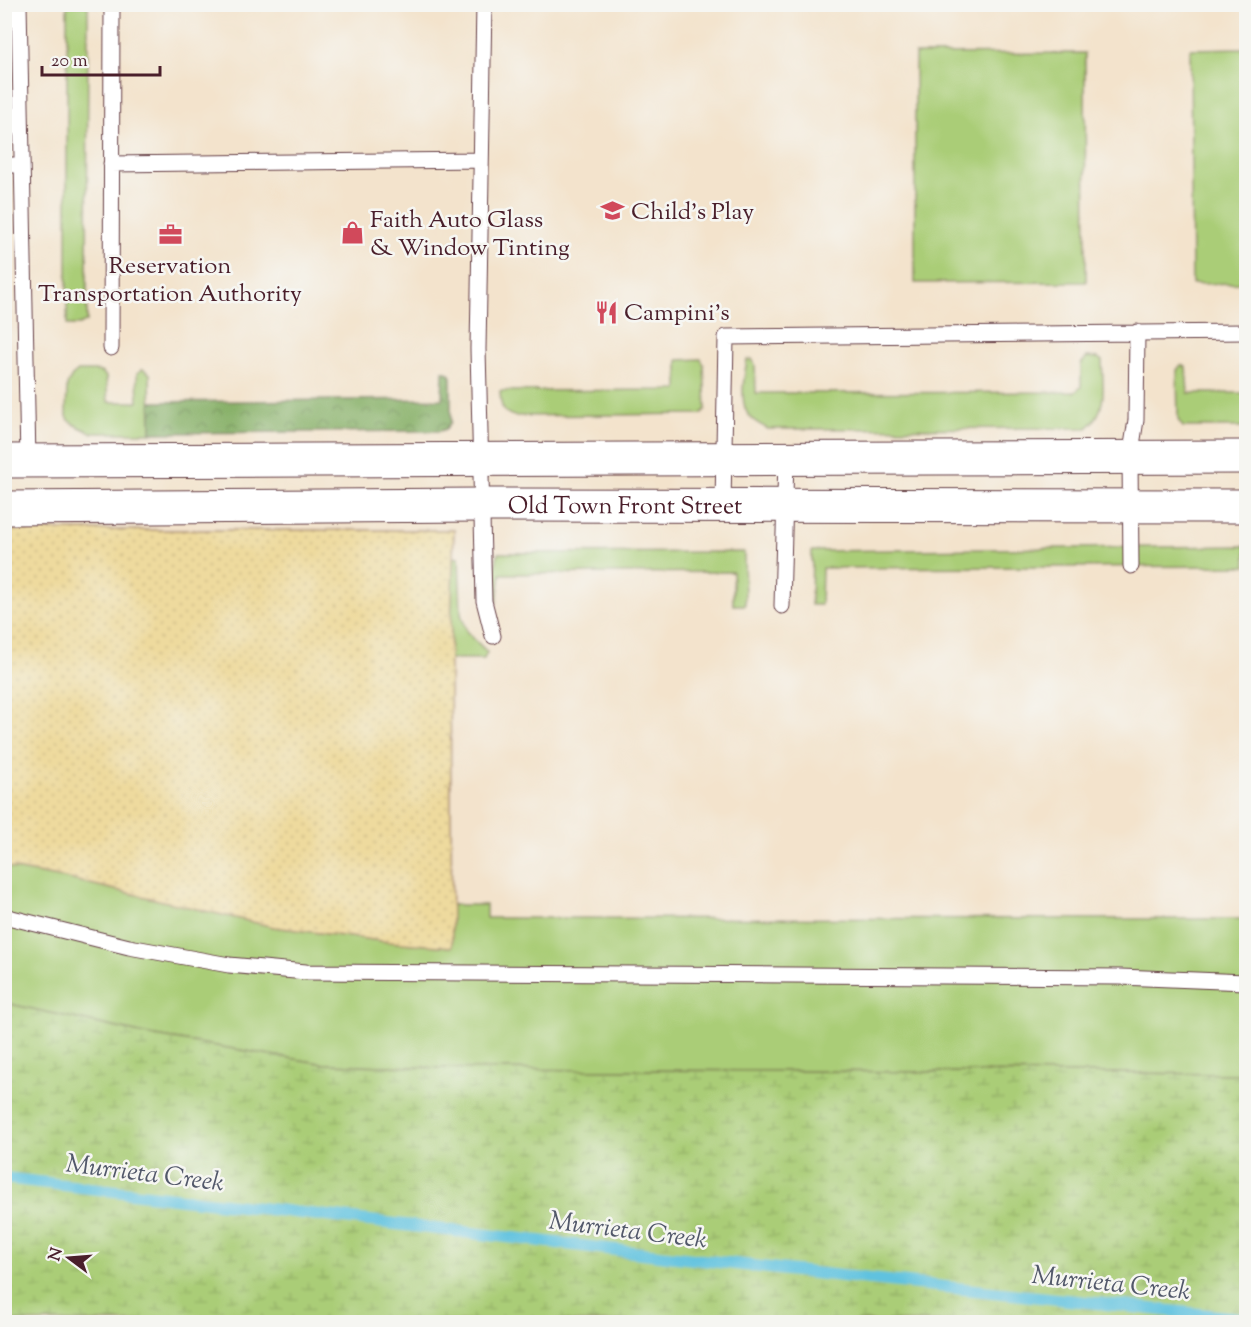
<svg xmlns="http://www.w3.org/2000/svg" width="1251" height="1327" font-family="'Sorts Mill Goudy',serif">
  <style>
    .green { fill: #aacd77; stroke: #7a7651; stroke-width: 1.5 }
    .forest { fill: url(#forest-crowns); stroke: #68684a; stroke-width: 1.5 }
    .wetland { fill: url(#wetland-marsh); stroke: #7a7651; stroke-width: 1.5 }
    .sand { fill: url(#sand-dots); stroke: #9c7c64; stroke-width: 1.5 }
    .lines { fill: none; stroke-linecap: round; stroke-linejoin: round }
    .stream { stroke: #61c2df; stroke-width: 12 }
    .lane-casing { stroke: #633c43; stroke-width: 17 }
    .secondary-casing { stroke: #633c43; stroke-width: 35 }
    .lane { stroke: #fff; stroke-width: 15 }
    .secondary { stroke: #fff; stroke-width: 33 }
    .labels { text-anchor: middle; stroke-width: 5; stroke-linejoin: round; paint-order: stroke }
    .poi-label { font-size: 24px; fill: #4a1f2b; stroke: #f6f6f2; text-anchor: start }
    .street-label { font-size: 24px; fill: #4a1f2b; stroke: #f6f6f2 }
    .water-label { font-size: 26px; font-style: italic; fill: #52586a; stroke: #f6f6f2 }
  </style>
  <defs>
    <pattern id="forest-crowns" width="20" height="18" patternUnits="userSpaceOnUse" patternTransform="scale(1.5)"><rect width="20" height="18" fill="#87b068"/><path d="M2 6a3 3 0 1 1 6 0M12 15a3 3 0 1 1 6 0" fill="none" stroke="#708f56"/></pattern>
    <pattern id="wetland-marsh" width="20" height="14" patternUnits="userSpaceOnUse" patternTransform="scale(1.5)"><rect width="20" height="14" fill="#aacd77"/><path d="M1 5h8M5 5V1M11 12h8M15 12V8" fill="none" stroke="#94b067"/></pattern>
    <pattern id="sand-dots" width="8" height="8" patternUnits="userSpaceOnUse" patternTransform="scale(1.5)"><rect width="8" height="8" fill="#eeda9e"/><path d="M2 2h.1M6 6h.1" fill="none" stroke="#cebb88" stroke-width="1.8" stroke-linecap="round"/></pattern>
  </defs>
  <rect width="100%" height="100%" fill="#f6f6f2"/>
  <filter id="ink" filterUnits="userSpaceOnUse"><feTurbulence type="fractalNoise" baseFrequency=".0167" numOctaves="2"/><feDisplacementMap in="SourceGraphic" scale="12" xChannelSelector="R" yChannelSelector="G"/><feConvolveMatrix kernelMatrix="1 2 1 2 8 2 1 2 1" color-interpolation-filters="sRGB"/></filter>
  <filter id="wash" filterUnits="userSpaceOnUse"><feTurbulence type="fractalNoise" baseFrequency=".008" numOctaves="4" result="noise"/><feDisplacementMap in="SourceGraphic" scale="24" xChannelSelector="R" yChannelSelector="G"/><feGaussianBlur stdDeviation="1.35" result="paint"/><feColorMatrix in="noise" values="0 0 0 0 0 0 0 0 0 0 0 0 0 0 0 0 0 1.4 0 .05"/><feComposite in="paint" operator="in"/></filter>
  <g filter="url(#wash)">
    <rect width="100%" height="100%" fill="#f3e3cc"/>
    <path class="green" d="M 67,5 L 88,5 L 87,321 L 80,325 L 67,325 Z
      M 1246,48 L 1246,283 L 1192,284 L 1190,49 Z
      M 1085,53 L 1086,282 L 915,283 L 915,54 Z
      M 1087,357 L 1098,358 L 1102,361 C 1103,386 1108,411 1087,428 L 768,429 C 763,426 756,423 751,418 C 738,406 744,376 747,360 L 752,359 L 755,365 L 756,393 L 1075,392 L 1081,387 L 1081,364 Z
      M 701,359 L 704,365 L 706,409 L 701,414 L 514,416 C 500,412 501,404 500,391 L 678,390 L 678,360 Z
      M 1181,365 L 1186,367 L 1188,393 L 1246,393 L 1246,427 L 1183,427 L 1178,420 L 1177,370 Z
      M 143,369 L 150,374 L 151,433 L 92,433 L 75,425 L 69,420 L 66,414 L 67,385 L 72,376 L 78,371 L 97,371 L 103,373 L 106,377 L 108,402 L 138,402 L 137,373 Z
      M 1246,546 L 1246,566 L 822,568 L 821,605 L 811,605 L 812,551 Z
      M 744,552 L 745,605 L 733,605 L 733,572 L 501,574 L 497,601 L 491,588 L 498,553 Z
      M 459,557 L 461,614 L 467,632 L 487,652 L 484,659 L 450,659 L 453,558 Z
      M 4,867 L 69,879 L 274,927 L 389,942 L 451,947 L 451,905 L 486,905 L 486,918 L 1246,919 L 1246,1074 L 471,1069 L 325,1064 L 149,1035 L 5,1003 Z"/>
    <path class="forest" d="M 443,371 L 449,373 L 451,377 L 451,422 L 446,429 L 440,431 L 151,433 L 151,402 L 442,399 Z"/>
    <path class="wetland" d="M 5,1003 L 149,1035 L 325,1064 L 471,1069 L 1246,1074 L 1246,1322 L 5,1322 Z"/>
    <path class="sand" d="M 4,530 L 454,530 L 450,659 L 452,947 L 389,942 L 274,927 L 69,879 L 5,867 Z"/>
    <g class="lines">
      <path class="stream" d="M 4,1178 L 795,1271 L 1246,1319"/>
    </g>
  </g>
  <g filter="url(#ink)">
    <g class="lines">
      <defs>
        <path id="lane" d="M 19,4 L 28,461
          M 484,4 L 478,349 L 484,601 L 493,636
          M 111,164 L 481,160
          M 4,165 L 22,165
          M 111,348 L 112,4
          M 723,505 L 726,337 L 1246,332
          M 1131,566 L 1130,458 L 1136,420 L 1137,332
          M 782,606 L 786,459
          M 4,916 L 129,947 L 229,965 L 306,972 L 1120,977 L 1246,982"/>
        <g id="secondary">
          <path d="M 4,461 L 1246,457"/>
          <path id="s1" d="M 4,508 L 482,505 L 1246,506"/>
        </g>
      </defs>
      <use href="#lane" class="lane-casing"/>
      <use href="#secondary" class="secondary-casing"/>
      <use href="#lane" class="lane"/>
      <use href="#secondary" class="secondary"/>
    </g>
  </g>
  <defs>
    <symbol id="school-bare" viewBox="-9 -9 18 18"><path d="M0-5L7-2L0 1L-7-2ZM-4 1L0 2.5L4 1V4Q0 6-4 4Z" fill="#d1495b" stroke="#f6f6f2" stroke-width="2.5" paint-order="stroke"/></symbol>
    <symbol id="shop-bare" viewBox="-9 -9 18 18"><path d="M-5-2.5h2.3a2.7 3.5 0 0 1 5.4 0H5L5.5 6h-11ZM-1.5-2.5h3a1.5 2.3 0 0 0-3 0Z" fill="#d1495b" stroke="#f6f6f2" stroke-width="2.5" paint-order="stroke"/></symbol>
    <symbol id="office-bare" viewBox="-9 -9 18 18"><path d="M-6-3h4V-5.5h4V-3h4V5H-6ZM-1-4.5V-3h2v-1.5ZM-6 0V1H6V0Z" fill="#d1495b" stroke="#f6f6f2" stroke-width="2.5" paint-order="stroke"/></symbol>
    <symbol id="restaurant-bare" viewBox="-9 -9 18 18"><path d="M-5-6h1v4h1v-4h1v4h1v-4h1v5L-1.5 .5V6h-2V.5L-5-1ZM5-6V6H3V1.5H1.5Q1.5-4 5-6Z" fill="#d1495b" stroke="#f6f6f2" stroke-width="2.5" paint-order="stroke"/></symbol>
  </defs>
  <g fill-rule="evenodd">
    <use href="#school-bare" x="596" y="194" width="33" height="33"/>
    <use href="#shop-bare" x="336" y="216" width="33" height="33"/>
    <use href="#office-bare" x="154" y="218" width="33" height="33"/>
    <use href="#restaurant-bare" x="590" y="296" width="33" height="33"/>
  </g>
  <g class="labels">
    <g class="poi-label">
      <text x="631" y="219">Child's Play</text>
      <text x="370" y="227">Faith Auto Glass<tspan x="370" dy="28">&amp; Window Tinting</tspan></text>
      <text x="170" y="273" text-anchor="middle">Reservation<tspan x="170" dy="28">Transportation Authority</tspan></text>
      <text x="624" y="320">Campini's</text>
    </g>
    <g class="street-label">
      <text dy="8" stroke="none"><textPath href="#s1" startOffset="621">Old Town Front Street</textPath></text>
    </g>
    <g class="water-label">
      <text transform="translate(145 1172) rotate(7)" y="9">Murrieta Creek</text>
      <text transform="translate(628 1229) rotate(7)" y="9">Murrieta Creek</text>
      <text transform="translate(1111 1282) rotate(6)" y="9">Murrieta Creek</text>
    </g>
  </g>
  <rect width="1251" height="1327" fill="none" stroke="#f6f6f2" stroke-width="24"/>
  <g transform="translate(69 1258) rotate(286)" stroke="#f6f6f2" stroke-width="4.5" paint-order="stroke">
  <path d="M0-4.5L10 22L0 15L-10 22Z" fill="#4a1f2b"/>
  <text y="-9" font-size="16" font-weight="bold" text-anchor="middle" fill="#4a1f2b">N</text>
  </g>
  <path d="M42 66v9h118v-9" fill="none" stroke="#4a1f2b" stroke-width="3"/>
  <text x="51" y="66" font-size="18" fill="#4a1f2b" stroke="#f6f6f2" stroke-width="4.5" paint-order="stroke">20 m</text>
</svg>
